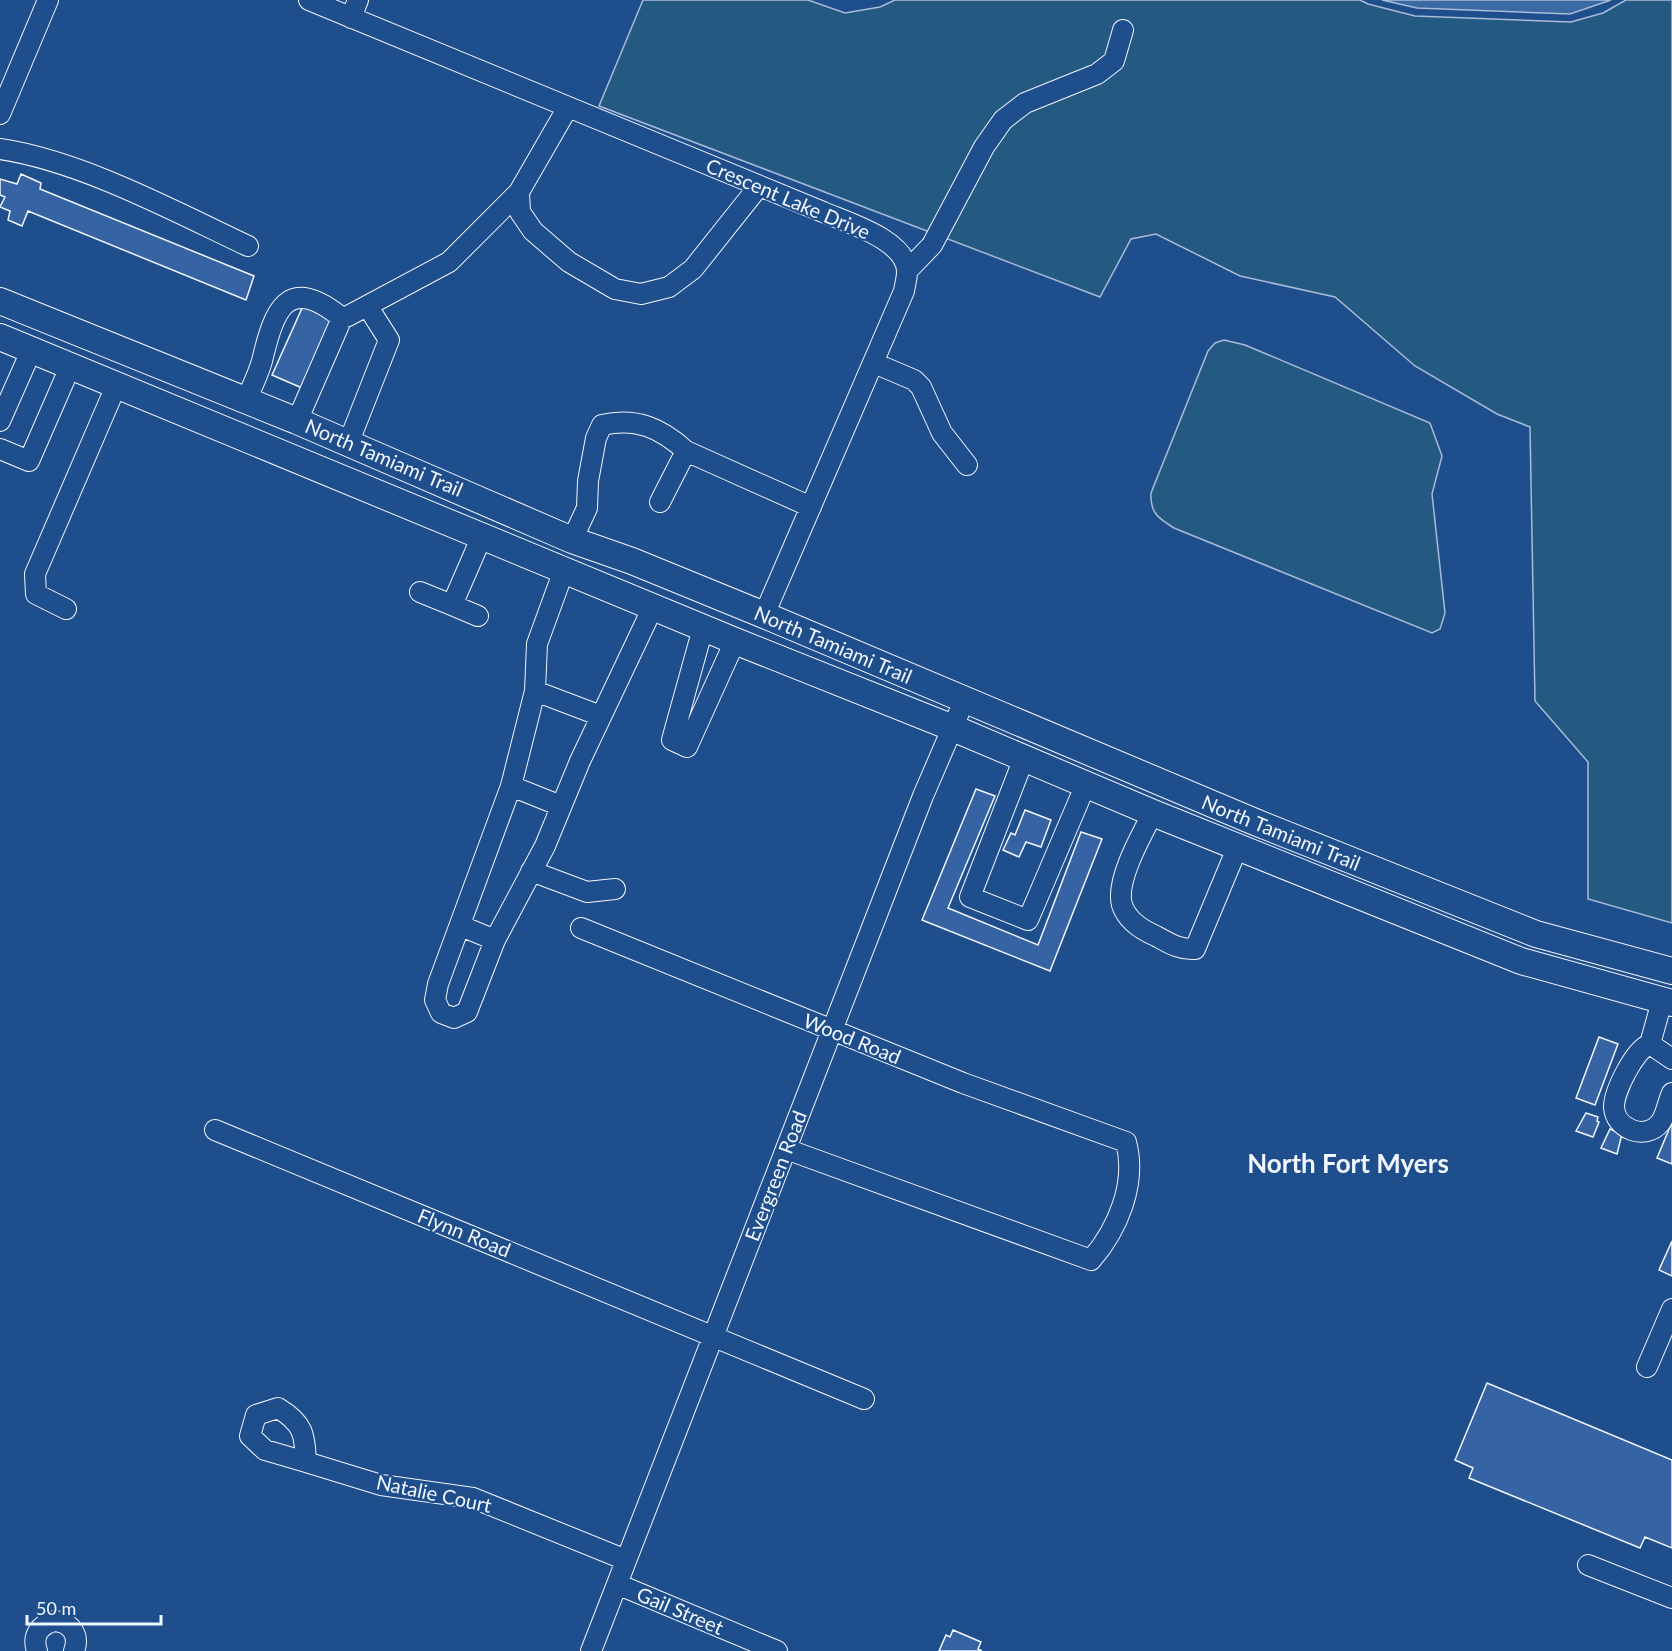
<svg xmlns="http://www.w3.org/2000/svg" width="1672" height="1651" font-family="Lato,sans-serif">
  <style>
    .green { fill: #245a82; stroke: #a8bbd7; stroke-width: 1.5 }
    .water { fill: #3b69a3; stroke: #a8bbd7; stroke-width: 1.5 }
    .building { fill: #3563a3; stroke: #f2f6ff; stroke-width: 1.5 }
    .lines { fill: none; stroke-linecap: round; stroke-linejoin: round }
    .minor-casing { stroke: #f2f6ff; stroke-width: 22 }
    .major-casing { stroke: #f2f6ff; stroke-width: 28 }
    .minor { stroke: #1f4e8c; stroke-width: 20 }
    .major { stroke: #1f4e8c; stroke-width: 26 }
    .labels { text-anchor: middle; stroke-width: 4.5; stroke-linejoin: round; paint-order: stroke }
    .street-label { font-size: 20px; fill: #f2f6ff; stroke: #1f4e8c }
    .district-label { font-size: 26px; font-weight: bold; fill: #f2f6ff; stroke: #1f4e8c }
  </style>
  <rect width="100%" height="100%" fill="#1f4e8c"/>
  <path class="green" d="M 643,0 L 808,0 L 845,13 L 880,7 L 895,0 L 1360,0 L 1368,4 L 1415,16 L 1571,22 L 1603,13 L 1626,0 L 1672,0 L 1672,923 L 1588,899 L 1588,762 L 1535,701 L 1530,427 L 1497,414 L 1415,366 L 1335,297 L 1240,276 L 1156,234 L 1131,239 L 1100,297 L 599,106 Z
    M 1224,340 L 1245,345 L 1430,423 L 1442,456 L 1432,494 L 1445,613 L 1440,629 L 1432,633 L 1174,528 C 1158,518 1150,513 1151,493 L 1208,351 L 1215,343 Z"/>
  <path class="water" d="M 1382,0 L 1611,0 L 1570,14 L 1417,8 Z"/>
  <path class="building" d="M 21,174 L 41,183 L 40,189 L 254,276 L 246,300 L 28,211 L 22,226 L 8,220 L 10,211 L 0,207 L 5,197 L 0,195 L 0,179 L 17,184 Z
    M 303,306 L 332,319 L 302,388 L 272,375 Z
    M 976,789 L 995,796 L 948,908 L 1038,945 L 1081,832 L 1102,839 L 1050,971 L 922,920 Z
    M 1025,810 L 1051,820 L 1041,847 L 1026,842 L 1019,857 L 1003,850 L 1011,833 L 1015,835 Z
    M 1599,1037 L 1618,1044 L 1595,1105 L 1576,1098 Z
    M 1586,1113 L 1598,1117 L 1597,1121 L 1599,1122 L 1593,1137 L 1576,1131 Z
    M 1672,1122 L 1672,1164 L 1657,1158 Z
    M 1610,1129 L 1622,1134 L 1617,1154 L 1601,1148 Z
    M 1672,1241 L 1672,1276 L 1659,1270 Z
    M 1487,1383 L 1672,1460 L 1672,1548 L 1645,1537 L 1640,1548 L 1469,1478 L 1473,1468 L 1455,1460 Z
    M 953,1630 L 981,1642 L 978,1649 L 982,1651 L 939,1651 L 946,1635 L 950,1637 Z"/>
  <g class="lines">
    <defs>
      <path id="minor" d="M 309,0 L 823,212 C 848,223 907,240 907,272 C 907,278 905,285 904,291 L 764,615
        M 351,18 L 358,0
        M 568,107 L 519,192 L 520,212 L 533,231 L 569,262 L 615,289 L 641,294 L 669,287 L 693,269 L 759,186
        M 0,114 L 48,0
        M 0,149 C 81,161 174,211 248,246
        M 907,271 L 932,245 L 984,147 L 1003,120 L 1025,103 L 1097,74 L 1114,61 L 1123,30
        M 874,363 L 914,380 L 921,387 L 942,433 L 967,465
        M 246,400 C 252,387 258,375 262,361 C 274,310 287,273 342,318 L 348,316 L 449,262 L 519,192
        M 0,421 L 31,351
        M 297,421 L 342,318
        M 348,444 L 389,340 L 368,307
        M 0,449 L 29,461 L 70,367
        M 686,451 L 811,507
        M 572,540 L 587,508 L 588,481 L 596,438 L 602,425 C 636,417 661,428 686,451 L 660,502
        M 564,570 L 537,644 L 535,691 L 511,786 L 438,984 L 435,1000 L 441,1013 L 454,1018 L 467,1012 L 495,940 L 545,846 L 580,761 L 653,607
        M 420,592 L 452,605 L 482,536
        M 452,605 L 478,616
        M 66,609 L 36,594 L 35,574 L 116,386
        M 703,628 L 672,740 L 687,747 L 735,641
        M 535,691 L 601,716
        M 1024,758 L 970,897 L 1028,920 L 1086,784
        M 511,786 L 561,806
        M 1153,813 C 1142,834 1115,881 1122,905 C 1127,920 1142,930 1156,936 C 1169,943 1179,950 1195,949 L 1238,846
        M 531,871 L 587,892 L 615,889
        M 461,926 L 495,940
        M 581,928 L 963,1083 L 1126,1142 C 1137,1183 1118,1229 1091,1260 L 786,1149
        M 1650,1044 C 1635,1049 1614,1091 1614,1107 C 1615,1129 1645,1141 1660,1123 C 1666,1116 1668,1101 1672,1093
        M 1650,1044 L 1662,1001
        M 1650,1044 L 1672,1059
        M 215,1130 L 864,1399
        M 1647,1367 L 1672,1309
        M 278,1408 C 303,1423 305,1434 306,1462 L 265,1450 L 250,1436 L 256,1415 Z
        M 306,1462 L 381,1485 L 473,1498 L 626,1560
        M 1588,1565 L 1672,1598
        M 617,1584 L 777,1651
        M 37,1651 C 32,1636 39,1625 54,1621 C 71,1622 80,1635 74,1651
        M 591,1651 L 923,796 L 964,701"/>
      <path id="major" d="M 0,301 L 297,421 L 572,540 L 632,561 L 764,615 L 1255,822 L 1536,934 L 1672,971
        M 0,337 L 735,641 L 953,728 L 1153,813 L 1521,961 L 1672,1003"/>
    </defs>
    <use href="#minor" class="minor-casing"/>
    <use href="#major" class="major-casing"/>
    <use href="#minor" class="minor"/>
    <use href="#major" class="major"/>
  </g>
  <g class="labels">
    <g class="street-label">
      <text transform="translate(788 199) rotate(23)" y="7">Crescent Lake Drive</text>
      <text transform="translate(384 458) rotate(23)" y="7">North Tamiami Trail</text>
      <text transform="translate(833 645) rotate(23)" y="7">North Tamiami Trail</text>
      <text transform="translate(1281 833) rotate(22)" y="7">North Tamiami Trail</text>
      <text transform="translate(852 1039) rotate(22)" y="7">Wood Road</text>
      <text transform="translate(776 1176) rotate(-69)" y="7">Evergreen Road</text>
      <text transform="translate(464 1233) rotate(22)" y="7">Flynn Road</text>
      <text transform="translate(434 1494) rotate(12)" y="7">Natalie Court</text>
      <text transform="translate(680 1611) rotate(23)" y="7">Gail Street</text>
    </g>
    <g class="district-label">
      <text x="1348" y="1173">North Fort Myers</text>
    </g>
  </g>
  <path d="M27 1615v9h134v-9" fill="none" stroke="#f2f6ff" stroke-width="3"/>
  <text x="36" y="1615" font-size="18" fill="#f2f6ff" stroke="#1f4e8c" stroke-width="4.5" paint-order="stroke">50 m</text>
</svg>
